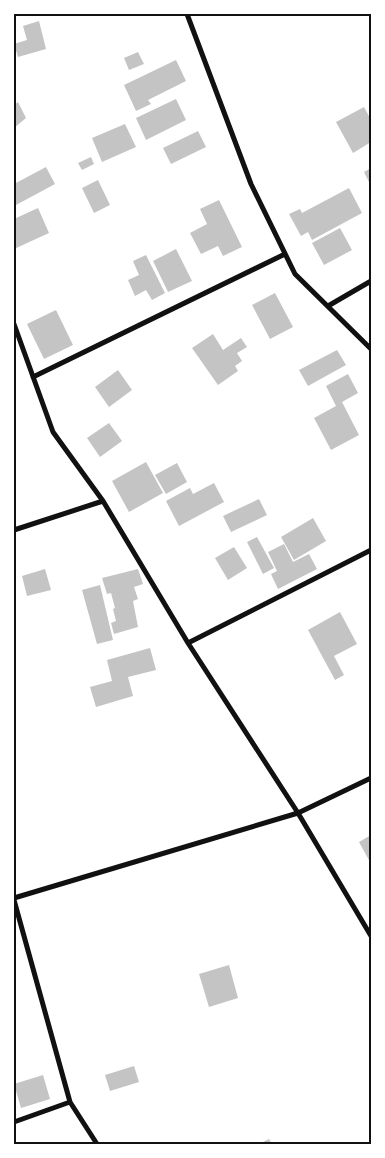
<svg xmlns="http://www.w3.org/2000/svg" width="385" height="1158" font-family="'Roboto Serif',serif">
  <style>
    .building { fill: #c4c4c4 }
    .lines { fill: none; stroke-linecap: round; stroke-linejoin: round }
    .minor { stroke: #111; stroke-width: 5 }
    .neatline { fill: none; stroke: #111; stroke-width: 2 }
  </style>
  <rect width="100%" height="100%" fill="#fff"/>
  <path class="building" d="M 39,21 L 46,49 L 18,57 L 14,44 L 27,40 L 23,26 Z
    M 138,52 L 144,64 L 129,70 L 124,58 Z
    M 176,60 L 186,81 L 148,100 L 151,104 L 136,111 L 124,85 Z
    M 176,99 L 186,120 L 146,140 L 136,118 Z
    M 18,102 L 26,118 L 14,128 L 14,105 Z
    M 364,107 L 371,120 L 371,142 L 353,153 L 336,122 Z
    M 125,124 L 136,147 L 102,162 L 92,138 Z
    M 198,131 L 206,147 L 171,164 L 163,148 Z
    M 91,157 L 94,164 L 82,170 L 78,163 Z
    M 46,167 L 55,184 L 16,205 L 14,184 Z
    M 371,168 L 371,186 L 364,172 Z
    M 98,180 L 110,205 L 94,213 L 82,188 Z
    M 349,188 L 362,213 L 312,240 L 308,232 L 301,236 L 289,214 L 300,209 L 302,213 Z
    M 219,200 L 242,247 L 223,256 L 218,246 L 201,254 L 190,233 L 207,224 L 200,209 Z
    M 38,208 L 49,233 L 14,249 L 14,219 Z
    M 340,228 L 352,250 L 324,265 L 312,243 Z
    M 176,249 L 192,281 L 168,292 L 153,261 Z
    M 146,255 L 165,293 L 152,300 L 146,290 L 135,296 L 128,280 L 139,275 L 133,261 Z
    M 275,293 L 293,327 L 270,339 L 252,305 Z
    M 56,310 L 73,345 L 44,359 L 27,324 Z
    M 213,334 L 223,350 L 241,338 L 247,347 L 237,353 L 242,361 L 235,366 L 238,371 L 218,385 L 192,348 Z
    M 337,350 L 346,365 L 308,386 L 299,370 Z
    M 118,370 L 132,390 L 109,407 L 95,387 Z
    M 348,374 L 358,393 L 342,402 L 359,435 L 331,450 L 314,418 L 336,406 L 326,386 Z
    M 109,423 L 122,441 L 100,457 L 87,438 Z
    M 146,462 L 163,493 L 129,512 L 112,481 Z
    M 177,463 L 187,482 L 166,494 L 155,475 Z
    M 214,483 L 224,502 L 179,526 L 166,501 L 190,488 L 193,494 Z
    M 259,499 L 267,515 L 231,532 L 223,516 Z
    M 313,518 L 326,541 L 294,560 L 281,537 Z
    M 257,537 L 274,568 L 263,574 L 247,542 Z
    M 284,544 L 293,562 L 309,554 L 317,569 L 278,589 L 271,574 L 277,571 L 268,552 Z
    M 234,547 L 247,568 L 228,580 L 215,558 Z
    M 45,569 L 51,590 L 27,596 L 22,576 Z
    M 138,569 L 143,584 L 134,587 L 138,599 L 133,601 L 138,627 L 114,634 L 111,623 L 116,621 L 113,609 L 115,608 L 111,593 L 107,594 L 102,578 Z
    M 100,585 L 113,640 L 97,644 L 82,590 Z
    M 340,612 L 357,644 L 334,656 L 344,675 L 335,680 L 308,630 Z
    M 150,648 L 156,670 L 128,677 L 133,696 L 96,707 L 90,687 L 112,681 L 107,660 Z
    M 371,835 L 371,861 L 370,862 L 359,842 Z
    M 229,965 L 238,998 L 209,1007 L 199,974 Z
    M 134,1066 L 139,1082 L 110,1091 L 105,1075 Z
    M 43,1075 L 50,1099 L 21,1108 L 14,1084 Z
    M 269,1139 L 272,1144 L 259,1144 Z"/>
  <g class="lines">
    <path class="minor" d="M 187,14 L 251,184 L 295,274 L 371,349
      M 328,306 L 371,281
      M 14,324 L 53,432 L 103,501 L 188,643 L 298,813 L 371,936
      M 33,377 L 285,254
      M 14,530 L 103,501
      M 188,643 L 371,550
      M 14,898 L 298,813 L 371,778
      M 14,900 L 70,1102 L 97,1144
      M 14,1122 L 70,1102"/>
  </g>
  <rect width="385" height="1158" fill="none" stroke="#ffffff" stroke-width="30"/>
  <rect x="15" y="15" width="355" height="1128" class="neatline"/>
</svg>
